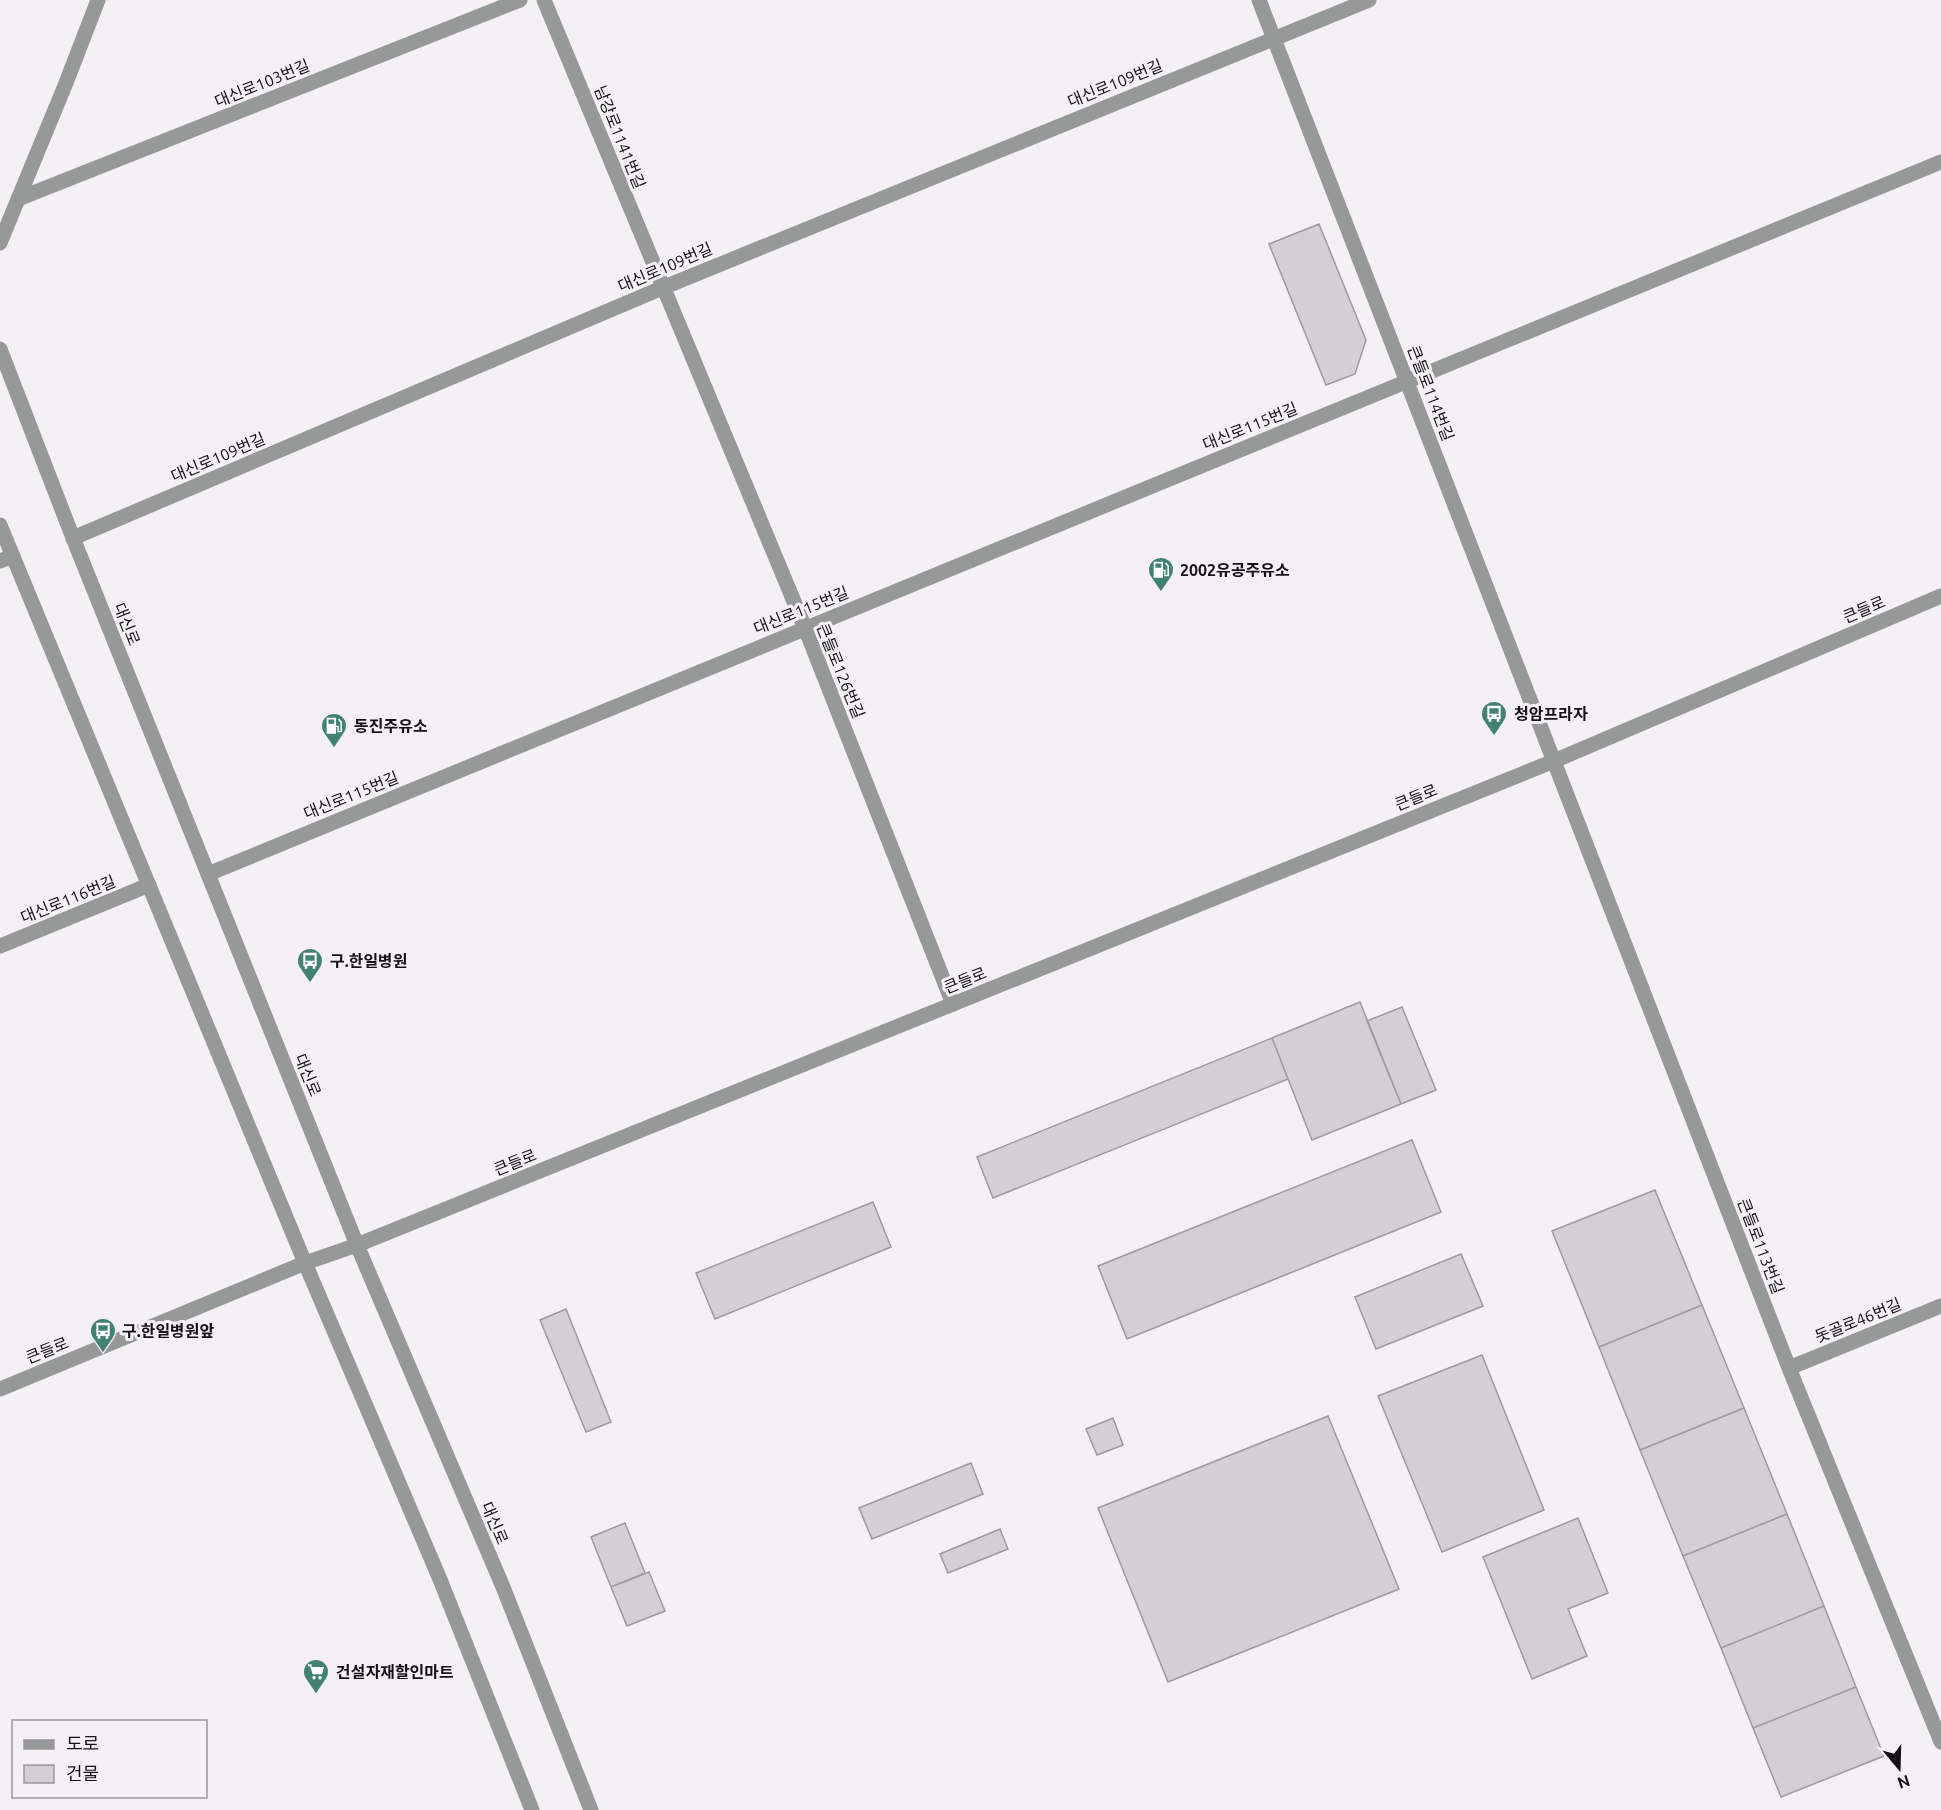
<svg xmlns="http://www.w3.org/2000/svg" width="1941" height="1810" font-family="Ubuntu,'Noto Sans KR',sans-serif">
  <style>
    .building { fill: #d3cfd4; stroke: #9d999d; stroke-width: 1.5 }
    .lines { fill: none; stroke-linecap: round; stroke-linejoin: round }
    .minor { stroke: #969998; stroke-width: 15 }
    .tertiary { stroke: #969998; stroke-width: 15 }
    .labels { text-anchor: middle; stroke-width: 6; stroke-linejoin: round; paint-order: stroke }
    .street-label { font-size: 16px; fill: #131113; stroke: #f4f0f5 }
    .poi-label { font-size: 16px; font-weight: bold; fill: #131113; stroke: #f4f0f5; text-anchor: start }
  </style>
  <rect width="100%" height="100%" fill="#f4f0f5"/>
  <path class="building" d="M 1319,224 L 1366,340 L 1355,374 L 1326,385 L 1269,244 Z
    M 1360,1002 L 1401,1104 L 1312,1140 L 1272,1038 Z
    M 1402,1007 L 1436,1090 L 1401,1104 L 1367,1021 Z
    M 1272,1038 L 1288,1079 L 993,1198 L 977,1157 Z
    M 1412,1140 L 1441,1212 L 1127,1339 L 1098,1266 Z
    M 1655,1190 L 1702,1305 L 1599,1347 L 1552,1231 Z
    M 873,1202 L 891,1247 L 715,1319 L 696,1273 Z
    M 1461,1254 L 1483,1306 L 1376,1349 L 1355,1297 Z
    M 1702,1305 L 1744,1408 L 1640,1450 L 1599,1347 Z
    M 566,1309 L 611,1422 L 586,1432 L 540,1320 Z
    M 1482,1355 L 1544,1510 L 1442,1552 L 1378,1396 Z
    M 1744,1408 L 1787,1514 L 1683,1556 L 1640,1450 Z
    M 1328,1416 L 1399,1589 L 1168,1682 L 1098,1508 Z
    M 1113,1418 L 1123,1445 L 1097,1455 L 1086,1429 Z
    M 971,1463 L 983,1494 L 872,1539 L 859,1508 Z
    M 1787,1514 L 1824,1606 L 1721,1648 L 1683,1556 Z
    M 1578,1518 L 1608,1593 L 1568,1609 L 1587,1656 L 1532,1679 L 1483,1557 Z
    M 625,1523 L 645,1573 L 611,1587 L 591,1537 Z
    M 1000,1529 L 1008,1549 L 948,1573 L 940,1554 Z
    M 649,1572 L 665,1611 L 627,1626 L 611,1587 Z
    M 1824,1606 L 1856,1687 L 1753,1728 L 1721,1648 Z
    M 1856,1687 L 1884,1756 L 1781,1797 L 1753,1728 Z"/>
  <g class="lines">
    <path class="minor" d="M 544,0 L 805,628 L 953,1004
      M 1259,0 L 1789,1368 L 1941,1742
      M 18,199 L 520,0
      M 73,538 L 662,288 L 1369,0
      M 0,561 L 13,556
      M 208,874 L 1941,162
      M 0,946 L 149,885
      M 1789,1368 L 1941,1306"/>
    <path class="tertiary" d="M 0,243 L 66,83 L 98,0
      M 0,349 L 73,538 L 357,1245 L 503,1587 L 591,1810
      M 0,525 L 305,1263 L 439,1577 L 532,1810
      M 0,1389 L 305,1263 L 357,1245 L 1554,761 L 1941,596"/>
  </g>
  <defs>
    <symbol id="fuel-pin" viewBox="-11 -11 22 30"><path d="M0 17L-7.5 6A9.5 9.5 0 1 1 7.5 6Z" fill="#418272" stroke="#f4f0f5"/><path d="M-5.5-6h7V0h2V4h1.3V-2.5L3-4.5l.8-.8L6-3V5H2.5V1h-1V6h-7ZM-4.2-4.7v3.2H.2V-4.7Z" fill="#fff"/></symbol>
    <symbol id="bus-pin" viewBox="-11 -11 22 30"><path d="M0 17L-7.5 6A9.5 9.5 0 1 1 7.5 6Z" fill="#418272" stroke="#f4f0f5"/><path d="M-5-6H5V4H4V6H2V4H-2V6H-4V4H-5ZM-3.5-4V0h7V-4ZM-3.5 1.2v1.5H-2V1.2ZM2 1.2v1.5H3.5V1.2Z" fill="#fff"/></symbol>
    <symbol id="supermarket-pin" viewBox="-11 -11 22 30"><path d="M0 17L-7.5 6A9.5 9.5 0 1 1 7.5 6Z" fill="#418272" stroke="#f4f0f5"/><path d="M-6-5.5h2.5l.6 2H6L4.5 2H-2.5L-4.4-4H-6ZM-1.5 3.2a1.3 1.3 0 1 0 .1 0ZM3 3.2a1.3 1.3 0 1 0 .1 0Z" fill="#fff"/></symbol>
  </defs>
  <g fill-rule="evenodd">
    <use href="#fuel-pin" x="1146" y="555" width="30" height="40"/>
    <use href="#bus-pin" x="1479" y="699" width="30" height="40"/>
    <use href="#fuel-pin" x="319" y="711" width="30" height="40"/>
    <use href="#bus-pin" x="295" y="946" width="30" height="40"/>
    <use href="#bus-pin" x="88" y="1316" width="30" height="40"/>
    <use href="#supermarket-pin" x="301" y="1657" width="30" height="40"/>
  </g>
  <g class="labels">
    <g class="street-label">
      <text transform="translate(262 83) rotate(-22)" y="6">대신로103번길</text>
      <text transform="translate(1115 83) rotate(-22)" y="6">대신로109번길</text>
      <text transform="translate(620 137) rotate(68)" y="6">남강로1141번길</text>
      <text transform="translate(665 267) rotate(-23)" y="6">대신로109번길</text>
      <text transform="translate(1431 393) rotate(69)" y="6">큰들로114번길</text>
      <text transform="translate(1250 426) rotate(-22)" y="6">대신로115번길</text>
      <text transform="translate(218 457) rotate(-23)" y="6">대신로109번길</text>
      <text transform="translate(1864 609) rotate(-23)" y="6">큰들로</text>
      <text transform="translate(801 610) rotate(-22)" y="6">대신로115번길</text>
      <text transform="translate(127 624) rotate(68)" y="6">대신로</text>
      <text transform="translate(841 671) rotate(68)" y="6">큰들로126번길</text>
      <text transform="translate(351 795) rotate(-22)" y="6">대신로115번길</text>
      <text transform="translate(1416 797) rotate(-22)" y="6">큰들로</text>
      <text transform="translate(68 899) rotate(-22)" y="6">대신로116번길</text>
      <text transform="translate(965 980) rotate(-22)" y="6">큰들로</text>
      <text transform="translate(308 1075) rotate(68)" y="6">대신로</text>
      <text transform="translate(515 1162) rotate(-22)" y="6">큰들로</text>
      <text transform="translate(1761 1246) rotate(69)" y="6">큰들로113번길</text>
      <text transform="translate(1858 1320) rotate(-22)" y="6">돗골로46번길</text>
      <text transform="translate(47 1350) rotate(-22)" y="6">큰들로</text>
      <text transform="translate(495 1523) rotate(67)" y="6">대신로</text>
    </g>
    <g class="poi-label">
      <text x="1180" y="576">2002유공주유소</text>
      <text x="1514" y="720">청암프라자</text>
      <text x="354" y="732">동진주유소</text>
      <text x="330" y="967">구.한일병원</text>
      <text x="122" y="1337">구.한일병원앞</text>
      <text x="336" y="1678">건설자재할인마트</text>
    </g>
  </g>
  <rect x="12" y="1720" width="195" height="78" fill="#f4f0f5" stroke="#9a979b" stroke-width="1.5"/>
  <rect x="24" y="1740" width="30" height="9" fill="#969998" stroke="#9a979b" stroke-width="1.5"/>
  <text x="66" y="1750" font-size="18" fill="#131113">도로</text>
  <rect x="24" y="1765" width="30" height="18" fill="#d3cfd4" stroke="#9a979b" stroke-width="1.5"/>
  <text x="66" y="1780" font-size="18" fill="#131113">건물</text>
  <g transform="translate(1899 1768) rotate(161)" stroke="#f4f0f5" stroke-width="4.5" paint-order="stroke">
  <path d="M0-4.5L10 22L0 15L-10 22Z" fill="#131113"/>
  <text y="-9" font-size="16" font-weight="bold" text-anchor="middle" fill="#131113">N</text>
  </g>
</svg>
